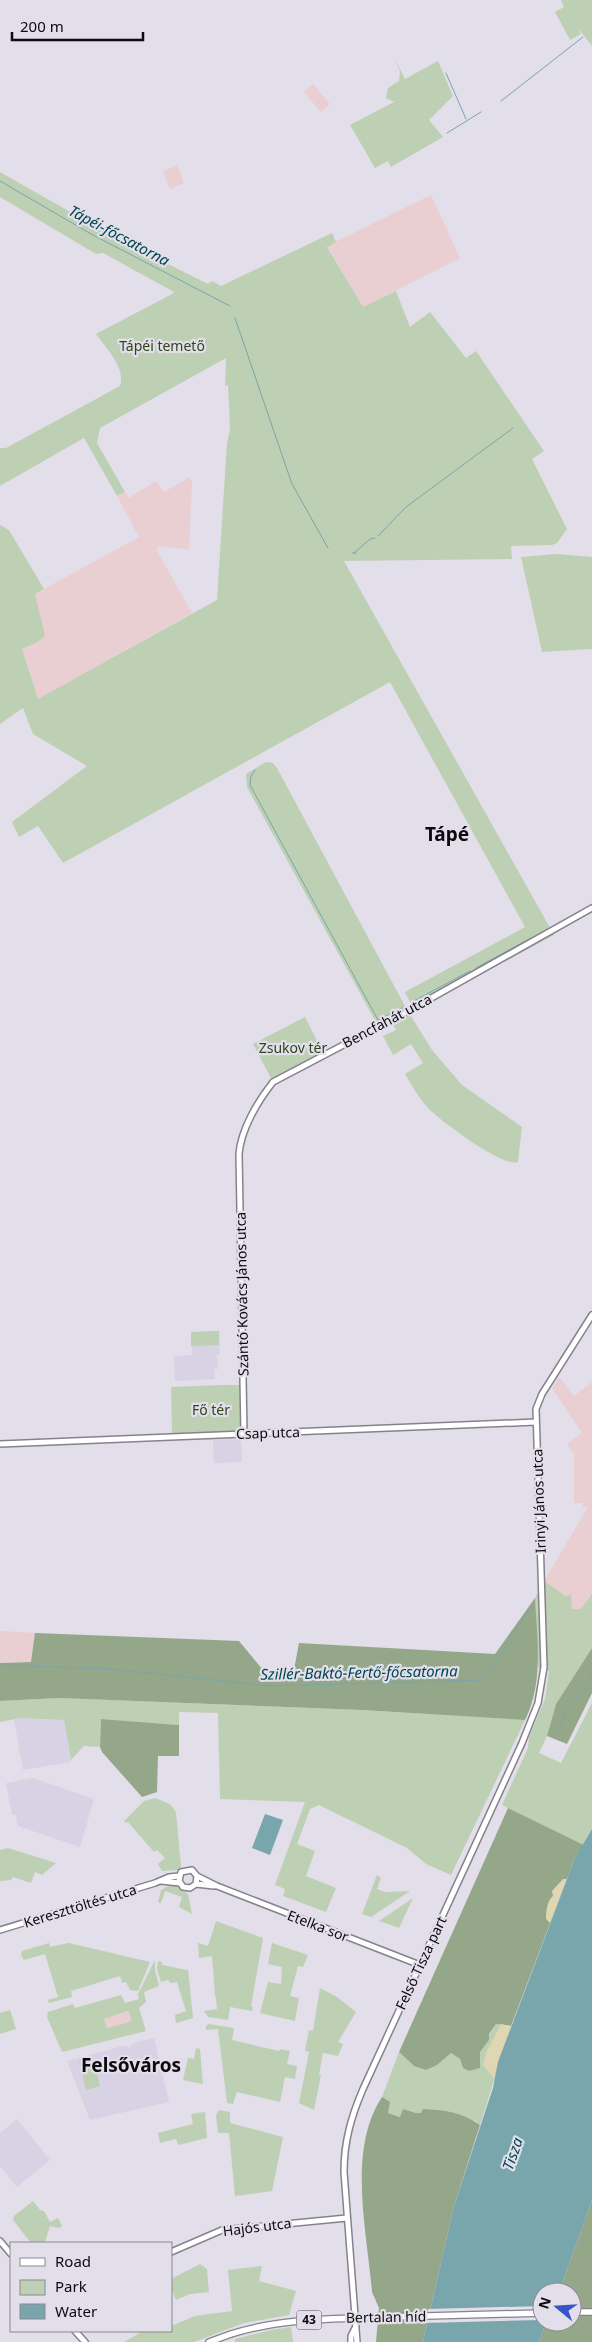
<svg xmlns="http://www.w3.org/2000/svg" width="592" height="2342" font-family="'Noto Sans',sans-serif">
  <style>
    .built { fill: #d8d2e5 }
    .industrial { fill: #e9cfd1 }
    .green { fill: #bed0b3; fill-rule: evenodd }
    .forest { fill: #95a789 }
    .sand { fill: #e0d7b2 }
    .water { fill: #79a5ac }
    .pier { fill: #e2deea }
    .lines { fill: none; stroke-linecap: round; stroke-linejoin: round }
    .stream { stroke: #79a5ac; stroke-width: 1 }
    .secondary-casing { stroke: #86828d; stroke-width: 8 }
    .primary-casing { stroke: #86828d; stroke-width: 8 }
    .secondary { stroke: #fff; stroke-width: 5 }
    .primary { stroke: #fff; stroke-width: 5.5 }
    .primary-bridge-casing { stroke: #86828d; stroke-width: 8; stroke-linecap: butt }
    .primary-bridge { stroke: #fff; stroke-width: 5.5 }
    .labels { text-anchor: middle; stroke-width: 4.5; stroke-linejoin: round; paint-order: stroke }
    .shield { fill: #e2deea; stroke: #4c4a50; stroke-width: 1 }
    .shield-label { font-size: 12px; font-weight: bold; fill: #0c0a0e }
    .park-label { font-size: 14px; fill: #2d4719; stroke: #e2deea }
    .street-label { font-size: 14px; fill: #0c0a0e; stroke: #e2deea }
    .water-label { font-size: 15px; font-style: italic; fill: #00454e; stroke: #e2deea }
    .district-label { font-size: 19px; font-weight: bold; fill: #0c0a0e; stroke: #e2deea }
  </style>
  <rect width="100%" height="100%" fill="#e2deea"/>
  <path class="built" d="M 219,1331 L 220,1354 L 217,1354 L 218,1369 L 214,1369 L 215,1379 L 175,1381 L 174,1356 L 192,1355 L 191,1332 Z
    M 241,1439 L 242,1462 L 214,1463 L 213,1440 Z
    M 20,1718 L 64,1720 L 71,1762 L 23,1770 L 14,1719 Z
    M 33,1778 L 94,1799 L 80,1847 L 18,1826 L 16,1815 L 12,1815 L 6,1783 Z
    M 154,2038 L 169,2102 L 90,2120 L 67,2061 L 126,2045 L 129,2048 L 133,2043 Z
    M 17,2119 L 50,2160 L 17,2187 L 0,2166 L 0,2133 Z"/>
  <path class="industrial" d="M 313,84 L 330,104 L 321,112 L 304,92 Z
    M 177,165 L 184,183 L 170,189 L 163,171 Z
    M 431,195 L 460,258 L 363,307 L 327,246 Z
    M 190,477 L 192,483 L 189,550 L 160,546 L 156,549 L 192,613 L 38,700 L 22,649 L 36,643 L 44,636 L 35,594 L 139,537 L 117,496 L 125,492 L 129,498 L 156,481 L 164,492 Z
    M 559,1377 L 574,1396 L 592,1382 L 592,1594 L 581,1609 L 572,1609 L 566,1596 L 544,1581 L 588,1507 L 583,1507 L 583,1503 L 574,1503 L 574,1454 L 567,1444 L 582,1433 L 552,1388 Z
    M 0,1631 L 35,1633 L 32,1662 L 0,1663 Z
    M 128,2011 L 131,2020 L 129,2022 L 107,2028 L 104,2019 Z"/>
  <path class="green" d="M 561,0 L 592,0 L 592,46 L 578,28 L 581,34 L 570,40 L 555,12 L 564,7 Z
    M 393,55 L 405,79 L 438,61 L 453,96 L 429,120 L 443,137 L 391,167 L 388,161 L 375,168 L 350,125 L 394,102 L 386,98 L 388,88 L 399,81 L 400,71 Z
    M 0,172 L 118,239 L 208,284 L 212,281 L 221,286 L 332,233 L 336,242 L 327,247 L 363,307 L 396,291 L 410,327 L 430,312 L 466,358 L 476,351 L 544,451 L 532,459 L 567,529 L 557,543 L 552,545 L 511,546 L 512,559 L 344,561 L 554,935 L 414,1010 L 405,992 L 525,927 L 390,682 L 63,863 L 38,826 L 19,837 L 12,822 L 87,766 L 33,734 L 23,708 L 0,724 L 0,525 L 9,530 L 44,589 L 35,594 L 45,636 L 36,643 L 22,649 L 38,699 L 217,600 L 227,443 L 230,430 L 228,385 L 225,386 L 226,358 L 100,428 L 97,443 L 125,492 L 117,496 L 84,438 L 0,486 L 0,448 L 6,448 L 120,386 C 126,368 106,348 96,334 L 172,294 L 174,292 L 103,253 L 96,254 L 0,197 Z
    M 556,554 L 592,557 L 592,649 L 542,652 L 521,557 Z
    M 266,762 L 273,763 L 277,768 L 406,1008 L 377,1024 L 247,787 L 246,774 Z
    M 409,1013 L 432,1050 L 462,1085 L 522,1127 L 518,1162 C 503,1168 441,1121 429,1109 C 419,1098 412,1086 405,1074 L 423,1063 L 411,1044 L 393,1055 L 383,1036 L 396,1030 L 391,1022 Z
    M 305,1017 L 324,1055 L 273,1082 L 253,1044 Z
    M 219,1331 L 219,1345 L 191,1346 L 191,1332 Z
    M 223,1385 L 243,1385 L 244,1434 L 172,1437 L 171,1387 Z
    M 544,1581 L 566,1596 L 571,1595 L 572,1609 L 581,1609 L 592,1594 L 592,1648 L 556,1704 L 547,1736 L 539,1753 L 561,1763 L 592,1703 L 592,1829 L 584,1845 L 502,1805 L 528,1748 L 529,1737 L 545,1699 L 549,1671 L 538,1668 L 535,1598 Z
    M 59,1698 L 362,1710 L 525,1720 L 451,1875 L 426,1864 L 407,1848 L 319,1805 L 310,1809 L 297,1844 L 315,1851 L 306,1876 L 336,1888 L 326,1912 L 283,1896 L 285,1889 L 275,1885 L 305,1802 L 220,1799 L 218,1713 L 179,1712 L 179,1725 L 101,1719 L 100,1747 L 84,1746 L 71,1760 L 64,1720 L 20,1718 L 0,1722 L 0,1701 Z
    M 155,1798 L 170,1804 L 176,1812 L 181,1867 L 180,1870 L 162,1871 L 158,1864 L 165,1858 L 157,1850 L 154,1852 L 128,1822 L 126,1823 L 124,1821 L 144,1801 Z
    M 8,1848 L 56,1863 L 42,1875 L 35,1872 L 31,1883 L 13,1877 L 11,1880 L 0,1881 L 0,1850 Z
    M 377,1875 L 381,1878 L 377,1889 L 385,1892 L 410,1891 L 371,1917 L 362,1914 Z
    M 174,1883 L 188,1894 L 192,1914 L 179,1907 L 182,1897 L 165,1891 L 161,1903 L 158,1902 L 161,1890 Z
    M 413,1898 L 399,1928 L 379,1921 Z
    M 216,1921 L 263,1938 L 251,2006 L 253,2007 L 252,2011 L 230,2007 L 228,2020 L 208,2017 L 204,2011 L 217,2009 L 216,1997 L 215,1996 L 212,1956 L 199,1958 L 198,1943 L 208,1946 Z
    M 49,1943 L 50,1947 L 69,1943 L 150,1962 L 138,1991 L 130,1990 L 126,1982 L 122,1983 L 120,1976 L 71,1991 L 72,1997 L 49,2003 L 48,2000 L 58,1997 L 45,1954 L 24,1960 L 21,1955 L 22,1951 Z
    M 272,1943 L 308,1955 L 303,1967 L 298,1966 L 290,1996 L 299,1998 L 295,2021 L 260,2013 L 268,1982 L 281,1984 L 282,1967 L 268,1964 Z
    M 155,1960 L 155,1970 L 159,1986 L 144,1992 L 146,2002 L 139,2008 L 146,2031 L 62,2052 L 47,2017 L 48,2012 L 73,2004 L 75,2008 L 121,1995 L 125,2003 L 139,1999 L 138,1994 ZM 128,2011 L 131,2019 L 129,2022 L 107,2028 L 104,2019 Z
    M 158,1961 L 162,1962 L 162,1965 L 187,1970 L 188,1969 L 193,2018 L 176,2023 L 175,2015 L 186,2011 L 177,1982 L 171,1983 L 168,1980 L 161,1982 L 157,1969 Z
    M 320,1988 L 337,1997 L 356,2012 L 338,2042 L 343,2044 L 338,2056 L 323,2053 L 319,2075 L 321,2075 L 314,2110 L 299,2103 L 309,2052 L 305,2051 L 309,2030 L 313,2031 Z
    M 10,2010 L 16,2029 L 0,2034 L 0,2013 Z
    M 209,2024 L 234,2028 L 232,2040 L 279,2051 L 280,2049 L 290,2051 L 287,2064 L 297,2066 L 295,2079 L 285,2077 L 280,2102 L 237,2092 L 233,2104 L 227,2103 L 218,2029 L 206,2030 L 206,2026 Z
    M 496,2024 L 511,2026 L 480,2125 L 474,2120 L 416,2113 L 403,2109 L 401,2117 L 388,2113 L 382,2097 L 399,2052 L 414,2066 L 437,2065 L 451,2053 L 460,2059 L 463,2068 L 489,2040 L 489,2035 Z
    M 196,2048 L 200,2049 L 203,2084 L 183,2080 L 188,2058 L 194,2059 Z
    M 93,2058 L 100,2086 L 86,2090 L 79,2061 Z
    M 219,2110 L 230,2112 L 230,2123 L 283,2137 L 272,2191 L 235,2196 L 229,2133 L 218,2133 L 216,2115 Z
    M 205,2112 L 207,2138 L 178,2145 L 176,2139 L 160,2143 L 158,2133 L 193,2124 L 191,2114 Z
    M 33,2201 L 40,2210 L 44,2211 L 50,2222 L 58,2218 L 62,2226 L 59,2228 L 50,2226 L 45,2242 L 48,2243 L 31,2243 L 13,2220 L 14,2216 Z
    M 200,2264 L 207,2269 L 209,2292 L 190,2294 L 176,2300 L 171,2288 L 171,2279 Z
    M 262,2266 L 259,2281 L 296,2291 L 289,2315 L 244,2323 L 194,2342 L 124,2342 L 143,2331 L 171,2331 L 171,2326 L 195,2316 L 232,2311 L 228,2270 Z
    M 291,2327 L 293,2342 L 235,2342 L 235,2339 L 271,2330 Z"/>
  <path class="forest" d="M 535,1598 C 537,1638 544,1682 525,1720 L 362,1710 L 59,1698 L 0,1701 L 0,1663 L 31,1662 L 35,1633 L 239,1641 L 263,1670 L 293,1675 L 299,1643 L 495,1654 Z
    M 592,1648 L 592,1693 L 567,1744 L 547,1736 L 556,1704 Z
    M 101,1719 L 179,1725 L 179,1756 L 158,1756 L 157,1792 L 142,1797 L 102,1752 L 100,1747 Z
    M 508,1808 L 584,1845 L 575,1858 L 511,2026 L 496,2024 L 489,2034 L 489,2040 L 480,2052 L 480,2068 L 469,2071 L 463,2068 L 460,2059 L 451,2053 L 437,2065 L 426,2070 L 414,2066 L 399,2052 Z
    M 382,2097 L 390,2102 L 388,2113 L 400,2117 L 403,2109 L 416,2113 L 421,2113 L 423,2109 C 444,2110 462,2112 480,2125 L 454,2206 L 423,2342 L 376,2342 L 379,2308 L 372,2292 C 367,2231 347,2150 382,2097 Z
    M 592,2200 L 592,2342 L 539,2342 L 546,2322 L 572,2322 L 572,2292 L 559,2292 Z"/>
  <path class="sand" d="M 563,1879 L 567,1879 L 550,1923 L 546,1919 C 546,1911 547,1901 553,1896 L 552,1891 Z
    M 501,2024 L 511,2026 L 498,2062 L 494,2078 L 483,2065 L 486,2053 Z"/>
  <path class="water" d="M 265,1814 L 283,1820 L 270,1855 L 252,1848 Z
    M 592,1829 L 592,2200 L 559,2292 L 542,2292 L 542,2322 L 546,2322 L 539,2342 L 423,2342 L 454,2206 L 493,2088 L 498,2062 L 575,1858 Z"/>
  <path class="pier" d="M 542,2306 L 542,2320 L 425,2323 L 428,2309 Z"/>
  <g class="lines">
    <path class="stream" d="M 446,73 L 466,119
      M 501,101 L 583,37
      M 447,133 L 481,112
      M 0,181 L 91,234 L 230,306
      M 235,318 L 292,484 L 328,548
      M 378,536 L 406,507 L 513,428
      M 352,553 L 356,553
      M 354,553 L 370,539 L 375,538
      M 255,770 L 251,776 L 250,785 L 378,1020
      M 476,968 L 531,938
      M 412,1002 L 470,971
      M 378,1020 L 404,1007
      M 0,1665 L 111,1669 L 270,1686 L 484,1680 L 530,1608
      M 557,1732 L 565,1715 L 583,1690 L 592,1674"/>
    <defs>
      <path id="secondary" d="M 244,1434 L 239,1154 C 241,1129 258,1101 273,1082 L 410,1010 L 592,908
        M 0,1444 L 536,1422
        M 197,1876 L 196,1884 L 190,1888 L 183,1887 L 179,1881 L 181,1872 L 192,1870 L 197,1876 L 217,1886 L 420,1965
        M 161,1881 L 180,1883
        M 196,1884 L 214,1886
        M 0,1930 L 155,1883 L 169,1877 L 179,1876
        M 0,2241 L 11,2254
        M 171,2252 L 222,2230 L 347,2218
        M 75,2331 L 85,2342
        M 351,2342 L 351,2336 L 356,2326
        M 357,2342 L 344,2172 C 344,2142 351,2117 363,2089 L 522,1743 L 538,1703 L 544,1667 L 536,1409 L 542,1394 L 592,1315"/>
      <path id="primary" d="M 572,2312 L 592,2312
        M 388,2317 L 542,2313
        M 209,2342 L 231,2334"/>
    </defs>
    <use href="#secondary" class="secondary-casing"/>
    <use href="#primary" class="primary-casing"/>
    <use href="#secondary" class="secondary"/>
    <use href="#primary" class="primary"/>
    <defs>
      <path id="primary-bridge" d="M 231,2334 C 282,2318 335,2319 388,2317"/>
    </defs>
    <use href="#primary-bridge" class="primary-bridge-casing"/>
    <use href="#primary-bridge" class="primary-bridge"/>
  </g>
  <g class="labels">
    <rect class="shield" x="296.5" y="2310.5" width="25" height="19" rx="4"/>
    <g class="shield-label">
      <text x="309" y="2324">43</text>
    </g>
    <g class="park-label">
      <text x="162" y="351">Tápéi temető</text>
      <text x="293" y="1053">Zsukov tér</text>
      <text x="211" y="1415">Fő tér</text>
    </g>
    <g class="street-label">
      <text transform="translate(387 1021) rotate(-28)" y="5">Bencfahát utca</text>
      <text transform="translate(242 1294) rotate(-91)" y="5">Szántó Kovács János utca</text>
      <text transform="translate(268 1433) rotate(-2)" y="5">Csap utca</text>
      <text transform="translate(539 1501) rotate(-92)" y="5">Irinyi János utca</text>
      <text transform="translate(80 1906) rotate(-17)" y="5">Kereszttöltés utca</text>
      <text transform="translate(318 1926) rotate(21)" y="5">Etelka sor</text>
      <text transform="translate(421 1963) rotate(-65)" y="5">Felső Tisza part</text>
      <text transform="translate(257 2227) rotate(-7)" y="5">Hajós utca</text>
      <text transform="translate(386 2317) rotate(-1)" y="5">Bertalan híd</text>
    </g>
    <g class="water-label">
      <text transform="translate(119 236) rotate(28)" y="5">Tápéi-főcsatorna</text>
      <text transform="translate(359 1673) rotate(-1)" y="5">Szillér-Baktó-Fertő-főcsatorna</text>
      <text transform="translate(513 2154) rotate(-71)" y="5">Tisza</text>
    </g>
    <g class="district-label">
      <text x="447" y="841">Tápé</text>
      <text x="131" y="2072">Felsőváros</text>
    </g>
  </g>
  <rect x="10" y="2242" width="162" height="90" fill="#e2deea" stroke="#8c8992"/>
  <rect x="20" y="2258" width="25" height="8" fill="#ffffff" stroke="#8c8992"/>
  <text x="55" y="2267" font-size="15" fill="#0c0a0e">Road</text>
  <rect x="20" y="2280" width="25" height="15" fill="#bed0b3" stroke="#8c8992"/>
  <text x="55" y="2292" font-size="15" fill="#0c0a0e">Park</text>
  <rect x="20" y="2304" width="25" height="15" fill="#79a5ac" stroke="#8c8992"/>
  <text x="55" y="2317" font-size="15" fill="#0c0a0e">Water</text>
  <g transform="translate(557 2307) rotate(288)"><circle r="24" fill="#e2deea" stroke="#8c8992"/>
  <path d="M0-4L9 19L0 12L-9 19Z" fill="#3456c6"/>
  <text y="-8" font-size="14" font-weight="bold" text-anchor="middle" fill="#0c0a0e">N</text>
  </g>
  <path d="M12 32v8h131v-8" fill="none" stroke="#0c0a0e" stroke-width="2.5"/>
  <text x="20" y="32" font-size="15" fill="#0c0a0e" stroke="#e2deea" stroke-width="4" paint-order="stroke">200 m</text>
</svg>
